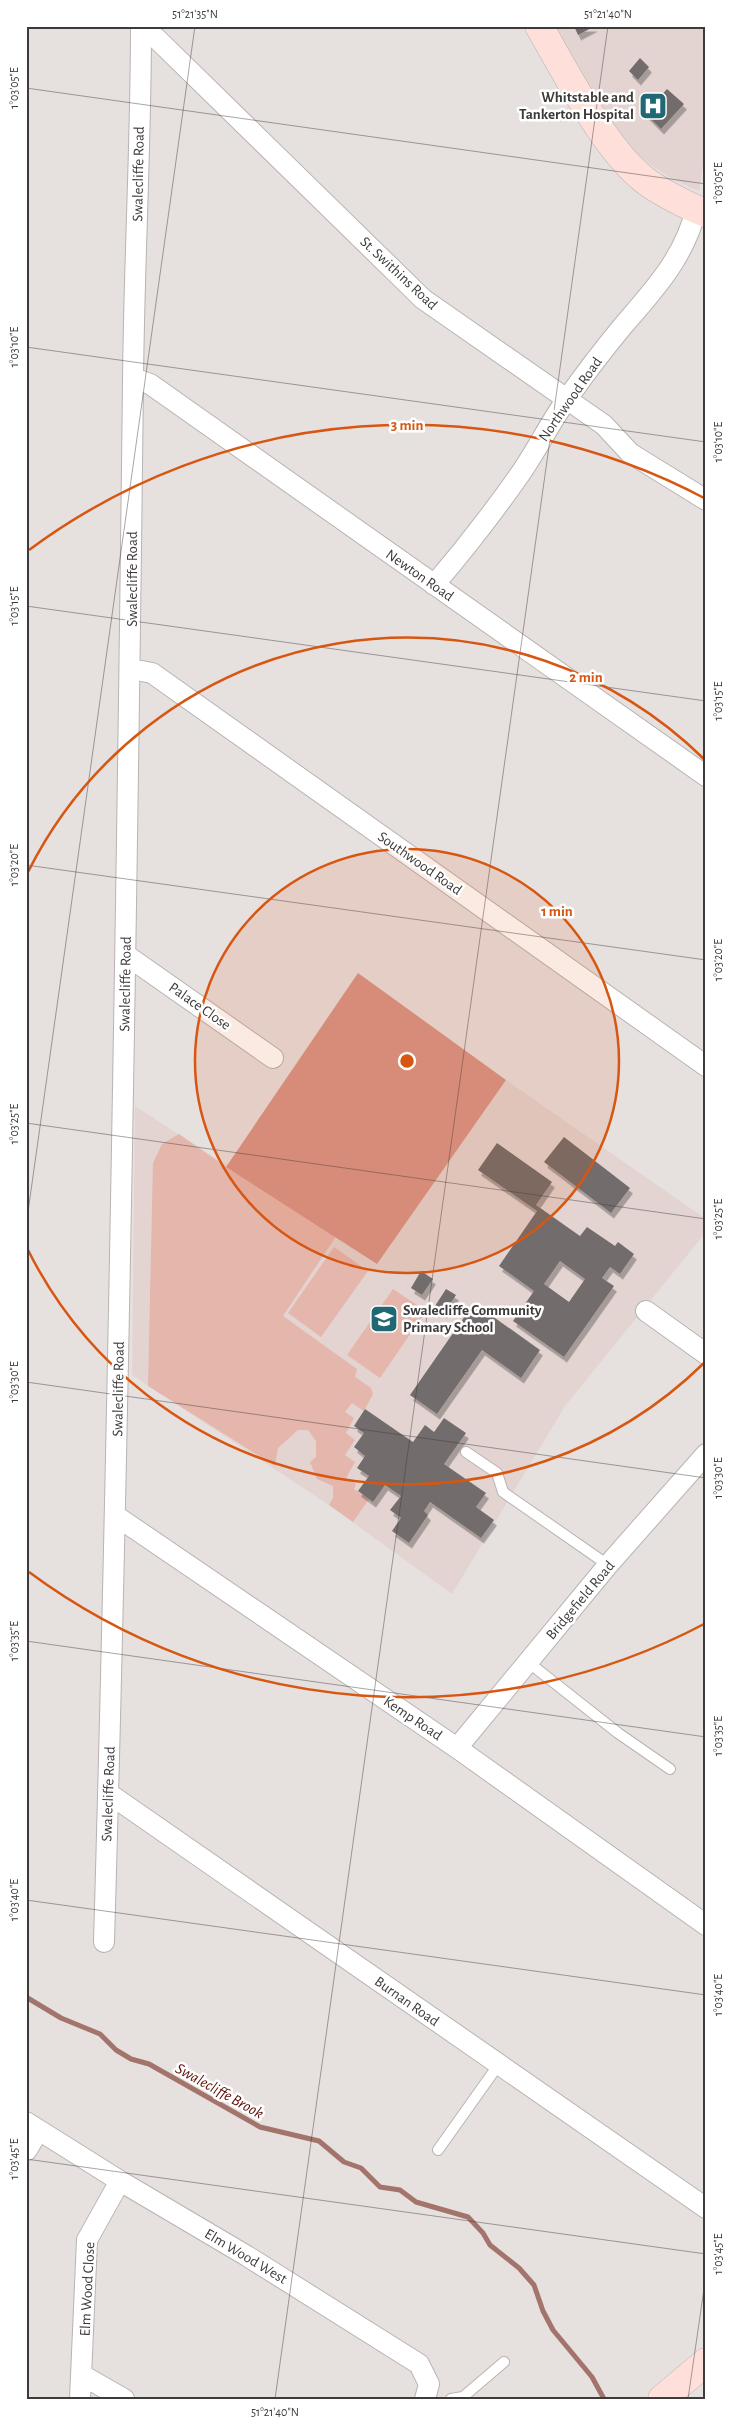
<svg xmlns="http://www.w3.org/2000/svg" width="732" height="2425" font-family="'Alegreya Sans',sans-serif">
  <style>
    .built { fill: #e3d4d1 }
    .green { fill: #e5b6ac }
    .forest { fill: #d79488 }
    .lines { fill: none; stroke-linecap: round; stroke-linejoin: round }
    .stream { stroke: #a3746b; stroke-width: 5 }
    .building { fill: #726d6c; fill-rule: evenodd; filter: url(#shadow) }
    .lane-casing { stroke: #b9b3b2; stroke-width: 12 }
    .street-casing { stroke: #b9b3b2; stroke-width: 22 }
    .secondary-casing { stroke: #b9b3b2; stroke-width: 29 }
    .lane { stroke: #fff; stroke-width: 10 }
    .street { stroke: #fff; stroke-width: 20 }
    .secondary { stroke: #ffdfd9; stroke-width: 28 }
    .ticks { fill: none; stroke: #3d3a3a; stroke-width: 1; stroke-opacity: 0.45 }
    .ring { fill: none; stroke: #d75611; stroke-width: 2.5 }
    .labels { text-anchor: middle; stroke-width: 5; stroke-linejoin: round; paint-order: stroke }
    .poi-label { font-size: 15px; font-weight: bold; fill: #3d3a3a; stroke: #fff; text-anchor: end }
    .street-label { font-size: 15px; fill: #3d3a3a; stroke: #fff }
    .water-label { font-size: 16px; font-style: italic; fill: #5b0b02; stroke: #fff }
    .centre { fill: #d75611; stroke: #fff; stroke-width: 2.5 }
    .ring-label { font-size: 15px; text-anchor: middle; font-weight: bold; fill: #d75611; stroke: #fff; stroke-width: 5; stroke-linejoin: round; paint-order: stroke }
    .neatline { fill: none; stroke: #3d3a3a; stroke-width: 2 }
    .ticks-label { font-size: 12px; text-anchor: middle; fill: #3d3a3a }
  </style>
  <defs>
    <filter id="shadow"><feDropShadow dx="3" dy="5.5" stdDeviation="0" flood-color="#0004"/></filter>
  </defs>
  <rect width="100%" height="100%" fill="#e6e0df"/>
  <path class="built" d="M 554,26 L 706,26 L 706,145 L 699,191 L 670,178 L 640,157 L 618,133 L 581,79 Z
    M 506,1080 L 706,1219 L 706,1232 L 565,1406 L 452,1594 L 329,1505 L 132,1375 L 135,1106 L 377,1263 Z"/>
  <path class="green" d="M 179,1134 L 226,1167 L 337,1235 L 283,1316 L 357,1369 L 355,1377 L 371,1388 L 373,1394 L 364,1411 L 352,1403 L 345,1412 L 354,1418 L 346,1433 L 355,1440 L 345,1455 L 355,1462 L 346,1478 L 356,1484 L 354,1489 L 369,1499 L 353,1522 L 329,1505 L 333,1498 L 333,1486 L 317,1479 L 310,1462 L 316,1457 L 316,1441 L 308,1430 L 298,1430 L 278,1448 L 275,1466 L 148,1386 L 153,1163 L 162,1144 Z
    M 334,1247 L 368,1271 L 321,1337 L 288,1313 Z
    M 393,1289 L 426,1311 L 380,1378 L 347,1355 Z"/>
  <path class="forest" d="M 358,973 L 506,1080 L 377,1264 L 226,1167 Z"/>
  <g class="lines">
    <path class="stream" d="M 26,1997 L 61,2018 L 100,2034 L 116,2050 L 131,2059 L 149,2064 L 260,2127 L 319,2141 L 344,2162 L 361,2168 L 380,2187 L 400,2190 L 416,2202 L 468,2217 L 483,2233 L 490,2245 L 519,2268 L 534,2285 L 543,2311 L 553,2330 L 592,2377 L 604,2399"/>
  </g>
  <path class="building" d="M 574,26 L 595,26 L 578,35 Z
    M 640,58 L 649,67 L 638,80 L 629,71 Z
    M 667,89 L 684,104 L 661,129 L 645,113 Z
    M 564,1137 L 630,1188 L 611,1213 L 544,1162 Z
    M 497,1143 L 552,1182 L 536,1205 L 580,1236 L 587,1227 L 615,1246 L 618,1242 L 634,1254 L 620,1274 L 610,1267 L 602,1278 L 614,1286 L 564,1357 L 513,1321 L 534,1291 L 499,1266 L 537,1211 L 478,1170 ZM 560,1261 L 585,1279 L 569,1302 L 544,1284 Z
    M 421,1271 L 433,1279 L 422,1295 L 411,1288 Z
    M 446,1289 L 456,1295 L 444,1313 L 435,1306 Z
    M 474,1303 L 540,1350 L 521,1378 L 482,1350 L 437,1414 L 410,1395 Z
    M 365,1409 L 413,1442 L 425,1425 L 434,1432 L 444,1418 L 466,1433 L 444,1464 L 486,1493 L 476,1507 L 494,1520 L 481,1538 L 430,1502 L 424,1511 L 428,1515 L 409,1543 L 392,1531 L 401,1518 L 390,1510 L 401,1496 L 385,1485 L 373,1502 L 358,1491 L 369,1476 L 357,1468 L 365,1456 L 354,1447 L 364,1433 L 354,1426 Z"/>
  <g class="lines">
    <defs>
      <path id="lane" d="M 466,1452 L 497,1473 L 503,1492 L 608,1565
        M 528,1662 L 618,1733 L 670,1769
        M 438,2150 L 499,2064
        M 451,2399 L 463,2397 L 504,2362"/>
      <path id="street" d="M 141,33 L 156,38 L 423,299 L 604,425 L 630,453 L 706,500
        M 133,378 L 150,384 L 706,776
        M 434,585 C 464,550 492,514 518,477 C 536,452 549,424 567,399 C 584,375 603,350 622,327 C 653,291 685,257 696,209
        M 131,669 L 152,673 L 706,1066
        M 126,955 L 273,1058
        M 646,1311 L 706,1354
        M 116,1516 L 457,1748 L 706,1925
        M 457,1748 L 608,1565 L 706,1454
        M 108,1793 L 706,2208
        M 104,1942 C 119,1422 127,902 133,382 C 134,264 141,145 141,26
        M 26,2122 L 120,2181 L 247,2256 L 419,2364 L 429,2384 L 425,2399
        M 27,2150 L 38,2131
        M 82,2375 L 124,2399
        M 80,2399 L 87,2240 L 120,2181"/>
      <path id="secondary" d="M 539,26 C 565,71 603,146 642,178 C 656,190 689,207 706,213
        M 662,2399 L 706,2362"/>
    </defs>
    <use href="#lane" class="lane-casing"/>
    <use href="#street" class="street-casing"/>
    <use href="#secondary" class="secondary-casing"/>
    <use href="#lane" class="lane"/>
    <use href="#street" class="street"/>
    <use href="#secondary" class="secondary"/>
  </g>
  <path class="ticks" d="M 26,88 L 706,184M 26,347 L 706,442M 26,606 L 706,701M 26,865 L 706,960M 26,1123 L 706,1219M 26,1226 L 195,26M 26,1382 L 706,1478M 26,1641 L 706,1737M 26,1900 L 706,1995M 26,2159 L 706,2254M 275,2399 L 608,26M 688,2399 L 706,2275"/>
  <circle cx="407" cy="1061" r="212" fill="#d75611" fill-opacity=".12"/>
  <g class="ring">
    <circle cx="407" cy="1061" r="212"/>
    <path d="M704 1363A424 424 0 0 1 28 1250M28 872A424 424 0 0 1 704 759"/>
    <path d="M706 1623A636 636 0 0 1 29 1572M29 550A636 636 0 0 1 706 499"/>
  </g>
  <defs>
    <symbol id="hospital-square" viewBox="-11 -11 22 22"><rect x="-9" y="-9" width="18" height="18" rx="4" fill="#1f6874" stroke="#fff"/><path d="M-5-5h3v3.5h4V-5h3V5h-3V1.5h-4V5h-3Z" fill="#fff"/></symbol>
    <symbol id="school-square" viewBox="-11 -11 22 22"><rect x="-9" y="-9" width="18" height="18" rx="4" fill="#1f6874" stroke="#fff"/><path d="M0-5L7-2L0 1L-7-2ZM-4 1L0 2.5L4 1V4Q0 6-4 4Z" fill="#fff"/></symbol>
  </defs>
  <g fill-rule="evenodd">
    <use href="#hospital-square" x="637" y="90" width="32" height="32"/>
    <use href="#school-square" x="368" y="1303" width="32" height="32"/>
  </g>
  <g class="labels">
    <g class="poi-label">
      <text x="634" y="102">Whitstable and<tspan x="634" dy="17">Tankerton Hospital</tspan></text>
      <text x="403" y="1315" text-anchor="start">Swalecliffe Community<tspan x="403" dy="17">Primary School</tspan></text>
    </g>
    <g class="street-label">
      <text transform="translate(138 174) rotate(-89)" y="5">Swalecliffe Road</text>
      <text transform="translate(399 273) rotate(43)" y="5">St. Swithins Road</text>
      <text transform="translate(570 399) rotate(-55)" y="5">Northwood Road</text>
      <text transform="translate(420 575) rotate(35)" y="5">Newton Road</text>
      <text transform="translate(132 579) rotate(-90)" y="5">Swalecliffe Road</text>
      <text transform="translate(420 863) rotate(35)" y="5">Southwood Road</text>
      <text transform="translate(125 984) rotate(-89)" y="5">Swalecliffe Road</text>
      <text transform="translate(200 1006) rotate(35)" y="5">Palace Close</text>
      <text transform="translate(118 1389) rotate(-89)" y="5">Swalecliffe Road</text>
      <text transform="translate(580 1600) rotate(-50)" y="5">Bridgefield Road</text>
      <text transform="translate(413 1718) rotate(34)" y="5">Kemp Road</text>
      <text transform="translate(108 1794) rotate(-88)" y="5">Swalecliffe Road</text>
      <text transform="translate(407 2001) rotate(35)" y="5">Burnan Road</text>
      <text transform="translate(246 2256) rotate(31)" y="5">Elm Wood West</text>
      <text transform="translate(87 2289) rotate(-87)" y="5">Elm Wood Close</text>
    </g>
    <g class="water-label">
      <text transform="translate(220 2090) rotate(29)" y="6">Swalecliffe Brook</text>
    </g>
  </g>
  <circle cx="407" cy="1061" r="8" class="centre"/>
  <g class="ring-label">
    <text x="407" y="430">3 min</text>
    <text x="586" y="682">2 min</text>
    <text x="557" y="916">1 min</text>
  </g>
  <rect width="732" height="2425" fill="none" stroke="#ffffff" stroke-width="55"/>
  <rect x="28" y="28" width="676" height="2370" class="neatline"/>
  <g class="ticks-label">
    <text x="195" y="18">51°21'35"N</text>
    <text x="608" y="18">51°21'40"N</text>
    <text transform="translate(14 88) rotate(-90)" y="4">1°03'05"E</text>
    <text transform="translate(718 183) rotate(-90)" y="4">1°03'05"E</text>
    <text transform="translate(14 347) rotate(-90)" y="4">1°03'10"E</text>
    <text transform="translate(718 442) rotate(-90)" y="4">1°03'10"E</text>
    <text transform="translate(14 606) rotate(-90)" y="4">1°03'15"E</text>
    <text transform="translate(718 701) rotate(-90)" y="4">1°03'15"E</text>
    <text transform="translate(14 865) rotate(-90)" y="4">1°03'20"E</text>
    <text transform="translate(718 960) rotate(-90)" y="4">1°03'20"E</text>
    <text transform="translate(14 1124) rotate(-90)" y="4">1°03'25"E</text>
    <text transform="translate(718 1219) rotate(-90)" y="4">1°03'25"E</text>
    <text transform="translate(14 1382) rotate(-90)" y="4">1°03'30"E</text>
    <text transform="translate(718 1478) rotate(-90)" y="4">1°03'30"E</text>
    <text transform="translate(14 1641) rotate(-90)" y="4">1°03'35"E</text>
    <text transform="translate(718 1736) rotate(-90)" y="4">1°03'35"E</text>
    <text transform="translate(14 1900) rotate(-90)" y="4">1°03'40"E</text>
    <text transform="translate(718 1995) rotate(-90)" y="4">1°03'40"E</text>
    <text transform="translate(14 2159) rotate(-90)" y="4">1°03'45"E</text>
    <text transform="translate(718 2254) rotate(-90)" y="4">1°03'45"E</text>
    <text x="275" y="2416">51°21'40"N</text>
  </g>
</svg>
